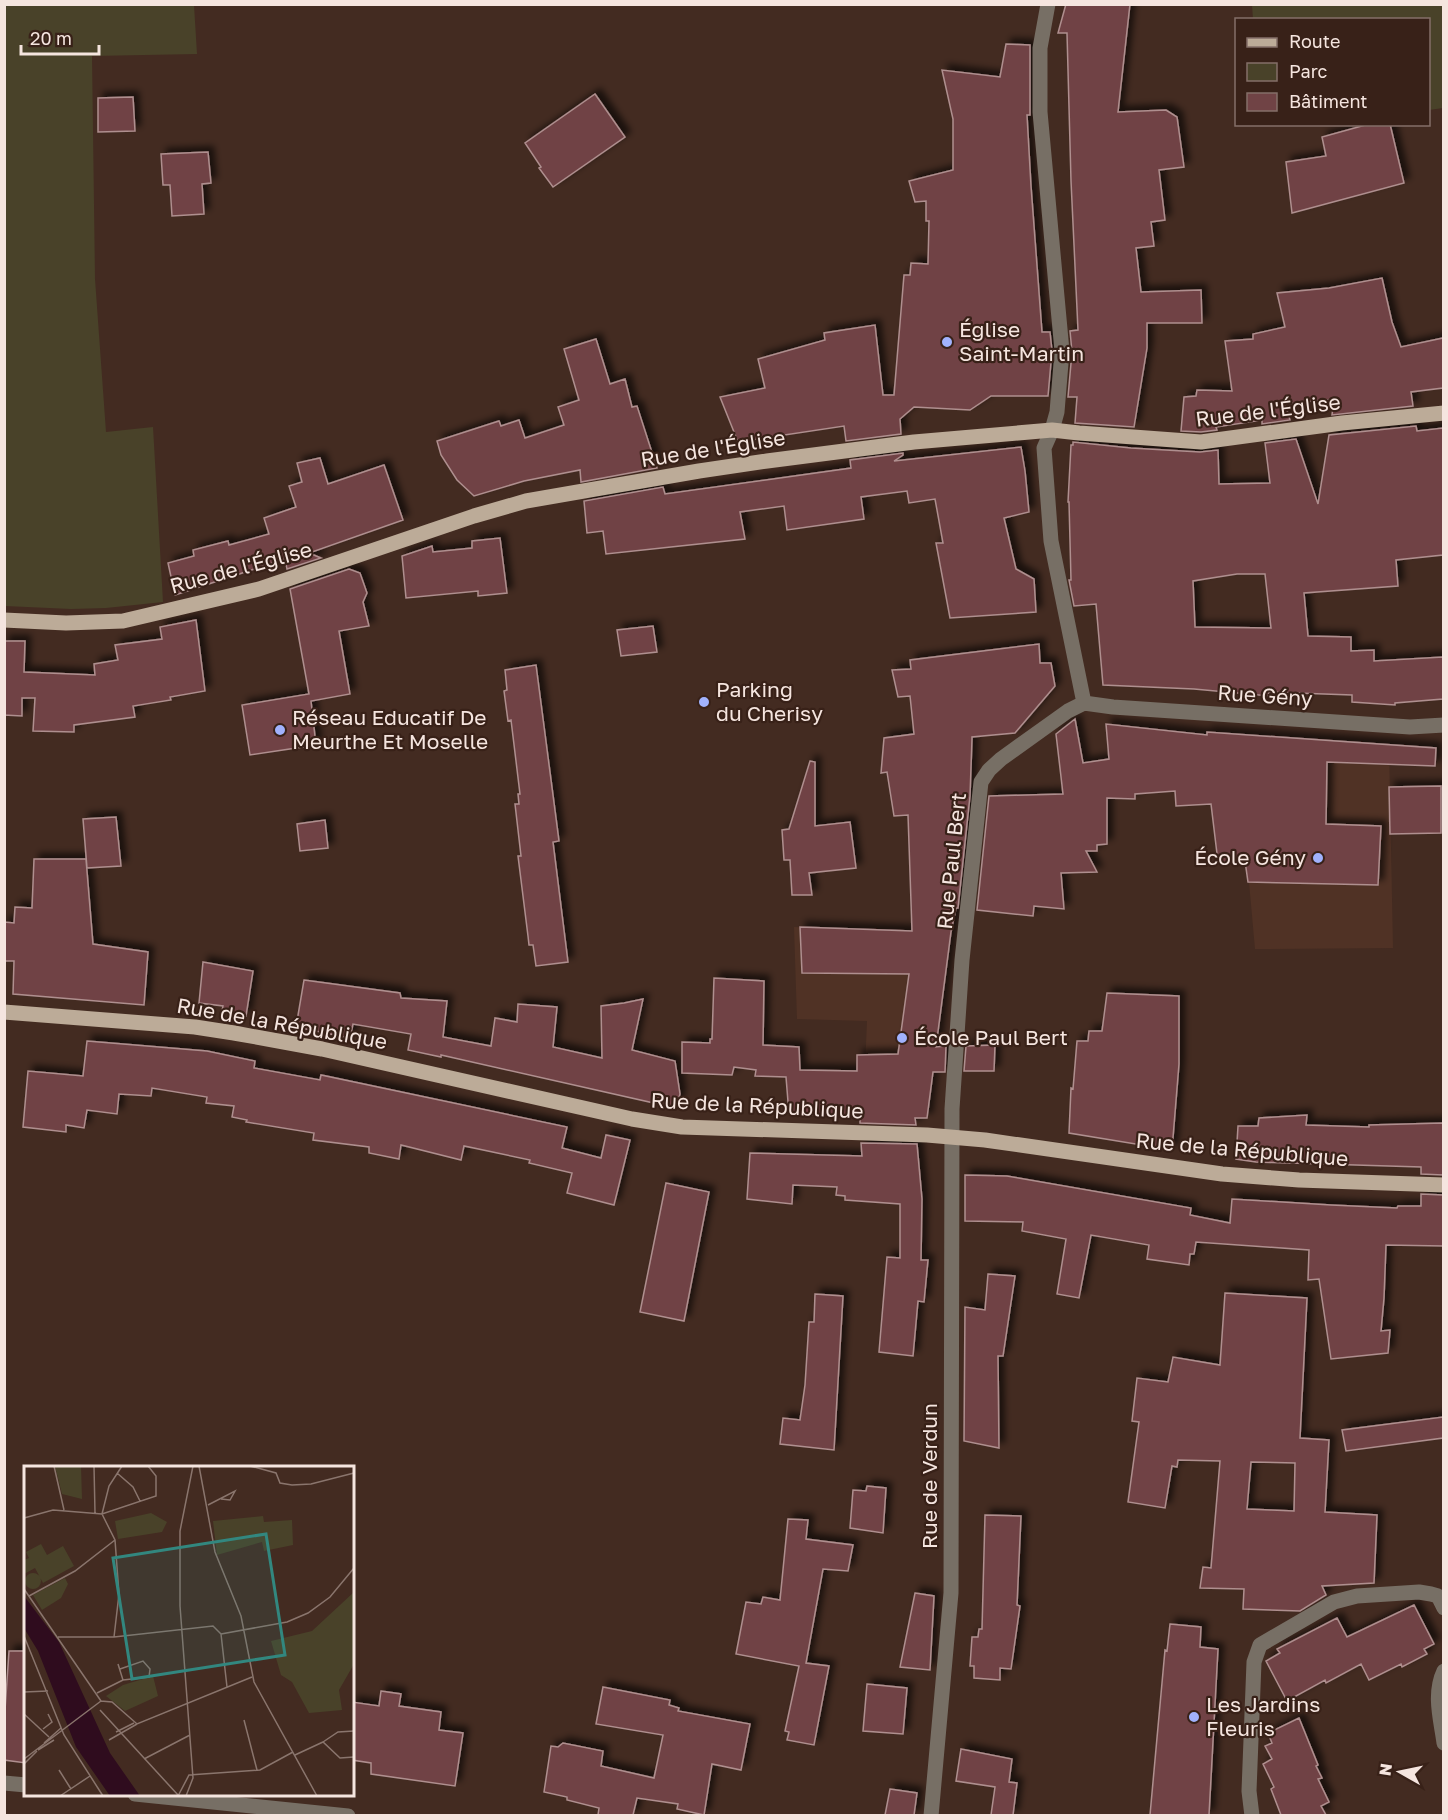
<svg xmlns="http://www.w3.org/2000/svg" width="1448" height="1820" font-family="'Golos Text',sans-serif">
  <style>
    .built { fill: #503225 }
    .green { fill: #494229 }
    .building { fill: #704345; stroke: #af8f8f; stroke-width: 1.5; fill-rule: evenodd; filter: url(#shadow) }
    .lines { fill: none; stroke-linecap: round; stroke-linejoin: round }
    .minor { stroke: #776f65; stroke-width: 15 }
    .major { stroke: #bcab98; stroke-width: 15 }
    .poi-dot { fill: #a1b2fd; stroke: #382118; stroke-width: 2 }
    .labels { text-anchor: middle; stroke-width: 4.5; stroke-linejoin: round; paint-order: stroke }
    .poi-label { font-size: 21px; fill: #f5e5df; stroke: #382118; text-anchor: start }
    .street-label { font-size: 21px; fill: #f5e5df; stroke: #382118 }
    .inset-road { fill: none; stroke: #8a756d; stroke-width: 1.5 }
    .view { fill: #32877f; fill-opacity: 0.15; stroke: #32877f; stroke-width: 3 }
    .inset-edge { fill: none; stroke: #f5e5df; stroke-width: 3 }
  </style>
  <defs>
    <filter id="shadow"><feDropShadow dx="5.5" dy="-5.5" stdDeviation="3" flood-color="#0009"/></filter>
  </defs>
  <rect width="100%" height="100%" fill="#432b21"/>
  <path class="built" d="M 1267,737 L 1389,745 L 1393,948 L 1255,949 L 1249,882 L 1241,823 Z
    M 794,927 L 951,932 L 927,1118 L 863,1116 L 867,1021 L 797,1019 Z"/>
  <path class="green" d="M 5,4 L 194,5 L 197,54 L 92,56 L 95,279 L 106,432 L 153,427 L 163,602 L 106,608 L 71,609 L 5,606 Z
    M 1252,5 L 1443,5 L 1443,108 L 1429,110 L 1428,20 L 1253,19 Z"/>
  <path class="building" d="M 1066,4 L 1130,4 L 1118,112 L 1166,110 L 1177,117 L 1184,167 L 1159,170 L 1165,220 L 1151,222 L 1154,246 L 1136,248 L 1141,292 L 1201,290 L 1202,323 L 1147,323 L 1147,348 L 1134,427 L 1075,423 L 1077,397 L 1068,397 L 1072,352 L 1070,331 L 1078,330 L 1071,181 L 1067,33 L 1058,33 Z
    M 1006,44 L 1030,45 L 1030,115 L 1027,115 L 1031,186 L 1042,332 L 1050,332 L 1052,351 L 1048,396 L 991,396 L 970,410 L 914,407 L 900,419 L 901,434 L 846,441 L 844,426 L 738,442 L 720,397 L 765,388 L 758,359 L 825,340 L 824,333 L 875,325 L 883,395 L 894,395 L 904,275 L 910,275 L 911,263 L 928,264 L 929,221 L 926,221 L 926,201 L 915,202 L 909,181 L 953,170 L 953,119 L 942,70 L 1000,77 Z
    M 595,94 L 625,137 L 553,187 L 539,168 L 541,167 L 525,143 Z
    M 133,97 L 135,131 L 98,132 L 98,98 Z
    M 1369,124 L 1390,124 L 1404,183 L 1292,213 L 1286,162 L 1326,156 L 1322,137 Z
    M 208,152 L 211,183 L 202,184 L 204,214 L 172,216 L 170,185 L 163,185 L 161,154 Z
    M 1382,278 L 1392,322 L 1401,347 L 1443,338 L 1443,388 L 1411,392 L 1413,406 L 1332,415 L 1334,399 L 1285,404 L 1290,420 L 1262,424 L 1262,420 L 1216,427 L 1217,430 L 1201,432 L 1181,431 L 1184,397 L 1196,396 L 1197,390 L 1232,391 L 1225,341 L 1253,339 L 1253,334 L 1285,327 L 1277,293 L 1329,288 Z
    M 596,339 L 610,384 L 625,379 L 632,407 L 637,406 L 657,468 L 581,482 L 580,470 L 524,481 L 474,496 L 457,480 L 441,455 L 437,441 L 499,421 L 501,426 L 519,420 L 525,438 L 564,425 L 558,407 L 579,400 L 564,349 Z
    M 1416,426 L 1417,431 L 1443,428 L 1443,555 L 1396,560 L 1398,586 L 1304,593 L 1308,636 L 1351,637 L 1351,651 L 1374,650 L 1374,661 L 1443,657 L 1443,699 L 1395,703 L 1395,705 L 1352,702 L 1352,695 L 1268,692 L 1269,696 L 1194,689 L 1103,685 L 1096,604 L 1074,606 L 1069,580 L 1071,580 L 1069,502 L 1068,502 L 1071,445 L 1073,445 L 1073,442 L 1131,448 L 1200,452 L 1218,450 L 1219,484 L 1270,483 L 1265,443 L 1296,439 L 1318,504 L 1329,435 ZM 1237,574 L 1265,574 L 1271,628 L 1195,627 L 1193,581 Z
    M 1021,447 L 1025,471 L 1029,512 L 1004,518 L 1016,569 L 1034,579 L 1036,612 L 950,618 L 936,543 L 943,543 L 935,499 L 909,503 L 907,491 L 861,497 L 864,519 L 787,530 L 784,506 L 740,512 L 745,539 L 606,554 L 603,531 L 587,533 L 584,501 L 663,487 L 665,494 L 851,468 L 850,460 L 903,453 L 903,455 L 894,461 Z
    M 320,458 L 328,484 L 384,465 L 403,520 L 309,553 L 321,558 L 287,569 L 285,559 L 175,595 L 168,563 L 194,556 L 193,550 L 228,541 L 229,545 L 269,534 L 264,518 L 296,507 L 289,486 L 302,482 L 297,463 Z
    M 500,538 L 507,593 L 478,596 L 478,591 L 406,598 L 402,556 L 432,546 L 433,552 L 472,548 L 472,541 Z
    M 349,569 L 360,573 L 367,593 L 363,602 L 369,626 L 339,631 L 350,694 L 311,701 L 316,745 L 250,755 L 242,705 L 309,694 L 290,589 Z
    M 196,620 L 205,691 L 170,697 L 171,700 L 133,706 L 135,717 L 74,725 L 74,732 L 33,731 L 35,698 L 22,698 L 22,716 L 4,715 L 4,641 L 25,641 L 24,672 L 95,675 L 94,664 L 118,660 L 115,645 L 162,639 L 160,627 Z
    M 653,626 L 657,652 L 621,656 L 617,630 Z
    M 1039,644 L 1040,663 L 1051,663 L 1055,686 L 1015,733 L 972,737 L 972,739 L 970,796 L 958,908 L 956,908 L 951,932 L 936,1047 L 946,1046 L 945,1072 L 933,1072 L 927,1118 L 915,1118 L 916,1125 L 860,1123 L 860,1116 L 789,1114 L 786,1077 L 755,1076 L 756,1070 L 734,1067 L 732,1075 L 682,1073 L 682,1042 L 710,1043 L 710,1039 L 712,1039 L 714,978 L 764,981 L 763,1045 L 799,1047 L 800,1070 L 857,1071 L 857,1055 L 898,1054 L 909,974 L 802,973 L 800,927 L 912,931 L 908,815 L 894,816 L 887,772 L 881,773 L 884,738 L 914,734 L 910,696 L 898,697 L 892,670 L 911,669 L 910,660 Z
    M 536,665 L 559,841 L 553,842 L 568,962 L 536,966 L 533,945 L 529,945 L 528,936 L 518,856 L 521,856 L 515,804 L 519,804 L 518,794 L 520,794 L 511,720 L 508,721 L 504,691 L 507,690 L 505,670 Z
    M 1075,719 L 1083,763 L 1109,759 L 1106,724 L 1207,735 L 1207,732 L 1436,748 L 1435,766 L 1327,762 L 1326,824 L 1381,826 L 1378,885 L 1248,882 L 1245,861 L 1218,862 L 1211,804 L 1176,806 L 1175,791 L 1135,794 L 1135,799 L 1107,798 L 1107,844 L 1097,845 L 1097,851 L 1086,851 L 1097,872 L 1061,873 L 1064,909 L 1034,906 L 1033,916 L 977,910 L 989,796 L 1063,794 L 1056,734 Z
    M 810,761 L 815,762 L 815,826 L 850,822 L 856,868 L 809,873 L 812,895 L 792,895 L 790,860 L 784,860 L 782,830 L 789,829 Z
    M 1441,786 L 1441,833 L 1390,834 L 1389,787 Z
    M 116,817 L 121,866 L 87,868 L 83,819 Z
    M 325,820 L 328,848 L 300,851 L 297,824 Z
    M 34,859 L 86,859 L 93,944 L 148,952 L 144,1005 L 13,994 L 14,961 L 4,961 L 4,922 L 14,923 L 15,907 L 32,908 Z
    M 203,962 L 253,971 L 246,1016 L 222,1011 L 223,1006 L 199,1003 Z
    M 304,980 L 400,993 L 401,998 L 447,1001 L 443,1037 L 491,1046 L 495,1018 L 517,1022 L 518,1004 L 557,1007 L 553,1047 L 602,1058 L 601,1006 L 624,1003 L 643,999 L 632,1050 L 675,1061 L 680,1094 L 676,1108 L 441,1055 L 441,1057 L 408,1050 L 411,1034 L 353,1024 L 350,1038 L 296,1027 Z
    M 1107,993 L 1179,996 L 1179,1064 L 1172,1150 L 1069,1133 L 1071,1088 L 1073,1089 L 1077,1041 L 1088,1041 L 1089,1031 L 1102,1031 Z
    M 87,1041 L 207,1051 L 255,1061 L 254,1068 L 320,1080 L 321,1075 L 567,1127 L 562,1148 L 601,1158 L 606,1135 L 630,1140 L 614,1205 L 567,1193 L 572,1173 L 529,1163 L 530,1160 L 464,1146 L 461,1160 L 401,1145 L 399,1159 L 369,1153 L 369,1147 L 313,1140 L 314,1133 L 246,1122 L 247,1120 L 232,1117 L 234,1106 L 206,1103 L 207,1097 L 152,1088 L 151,1096 L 119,1094 L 117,1114 L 87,1110 L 84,1128 L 66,1125 L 66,1132 L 23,1127 L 28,1071 L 83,1076 Z
    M 995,1045 L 994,1071 L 964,1071 L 966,1046 Z
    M 1307,1115 L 1306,1125 L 1369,1127 L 1369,1125 L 1443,1123 L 1443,1175 L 1421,1174 L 1421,1167 L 1256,1162 L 1236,1159 L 1238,1126 L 1258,1126 L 1259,1118 Z
    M 861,1143 L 917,1144 L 922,1199 L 921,1260 L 928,1260 L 924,1302 L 918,1301 L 913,1356 L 879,1352 L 887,1257 L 900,1258 L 900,1204 L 845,1200 L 845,1196 L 836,1195 L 837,1187 L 793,1185 L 792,1204 L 747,1199 L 750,1153 L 862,1156 Z
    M 965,1175 L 1007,1176 L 1191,1208 L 1190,1215 L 1230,1223 L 1232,1199 L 1331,1205 L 1397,1208 L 1398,1206 L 1421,1206 L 1421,1194 L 1443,1195 L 1443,1246 L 1386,1245 L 1384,1298 L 1381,1331 L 1390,1330 L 1388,1353 L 1331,1359 L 1319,1279 L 1308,1280 L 1309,1250 L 1196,1242 L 1194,1254 L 1190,1254 L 1189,1265 L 1147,1259 L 1149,1245 L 1091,1235 L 1079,1298 L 1057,1294 L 1066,1239 L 1022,1231 L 1023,1222 L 965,1221 Z
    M 666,1183 L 709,1192 L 684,1321 L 640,1312 Z
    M 988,1274 L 1015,1276 L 1003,1356 L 998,1356 L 999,1448 L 964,1441 L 965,1307 L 985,1310 Z
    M 1225,1293 L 1307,1298 L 1300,1438 L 1329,1440 L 1325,1512 L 1377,1515 L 1374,1583 L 1322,1586 L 1326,1595 L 1300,1611 L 1243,1609 L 1244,1589 L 1200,1588 L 1203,1567 L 1211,1568 L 1220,1461 L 1178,1460 L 1177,1467 L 1172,1466 L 1165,1508 L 1128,1502 L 1139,1422 L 1132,1421 L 1137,1378 L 1168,1382 L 1173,1357 L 1220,1365 ZM 1251,1462 L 1295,1463 L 1294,1511 L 1247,1509 Z
    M 815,1294 L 843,1296 L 834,1450 L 780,1444 L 783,1418 L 800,1420 L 805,1385 L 809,1322 L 814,1322 Z
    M 1443,1417 L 1443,1438 L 1346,1451 L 1342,1430 Z
    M 867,1486 L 886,1488 L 883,1533 L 850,1528 L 853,1490 L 866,1491 Z
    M 985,1515 L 1021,1516 L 1017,1605 L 1020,1606 L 1011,1669 L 1000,1668 L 1000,1680 L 974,1678 L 974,1666 L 970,1666 L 972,1637 L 978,1637 L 979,1629 L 982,1629 Z
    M 788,1519 L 808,1520 L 806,1539 L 853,1545 L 848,1571 L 823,1569 L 806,1663 L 829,1666 L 814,1745 L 787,1740 L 789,1732 L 785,1731 L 799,1666 L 736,1654 L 746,1602 L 761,1604 L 763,1597 L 780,1600 Z
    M 915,1593 L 934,1596 L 930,1670 L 900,1667 Z
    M 1414,1605 L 1434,1644 L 1424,1649 L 1427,1654 L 1402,1667 L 1401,1664 L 1369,1680 L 1361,1664 L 1326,1683 L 1325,1680 L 1287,1701 L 1266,1661 L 1280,1653 L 1277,1649 L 1337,1618 L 1347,1637 Z
    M 1170,1624 L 1201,1627 L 1200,1647 L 1218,1649 L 1209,1815 L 1150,1815 L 1165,1650 L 1167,1651 Z
    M 9,1651 L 26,1651 L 26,1763 L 4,1760 L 4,1725 Z
    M 867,1684 L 907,1688 L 903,1734 L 863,1731 Z
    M 603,1687 L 670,1700 L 669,1705 L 679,1708 L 678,1711 L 750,1724 L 741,1770 L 712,1764 L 704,1815 L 677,1809 L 678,1804 L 637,1798 L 633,1815 L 598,1815 L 599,1808 L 567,1800 L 567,1797 L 544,1792 L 551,1746 L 558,1747 L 563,1743 L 603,1751 L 601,1766 L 654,1778 L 663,1735 L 596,1724 Z
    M 381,1691 L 401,1694 L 399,1706 L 441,1712 L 439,1730 L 463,1733 L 455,1786 L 371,1774 L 371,1763 L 352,1760 L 352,1702 L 379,1706 Z
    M 1299,1718 L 1318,1765 L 1316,1766 L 1322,1778 L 1318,1779 L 1329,1802 L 1321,1806 L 1326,1815 L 1281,1815 L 1271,1789 L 1274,1787 L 1263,1764 L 1272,1759 L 1265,1746 L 1272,1743 L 1268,1733 Z
    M 961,1749 L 1012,1759 L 1009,1782 L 1017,1783 L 1013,1815 L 991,1815 L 995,1787 L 956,1781 Z
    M 890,1789 L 917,1793 L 914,1815 L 885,1815 Z"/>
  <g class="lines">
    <path class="minor" d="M 1048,4 L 1040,48 L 1040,112 L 1062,351 L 1057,412 L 1052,430 L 1044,448 L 1051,541 L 1084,703
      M 1084,703 L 1113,707 L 1410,727 L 1444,725
      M 1444,1671 C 1433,1694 1441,1720 1444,1743
      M 4,1783 L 26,1785
      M 135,1794 L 348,1816
      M 931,1816 L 951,1593 L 952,1109 L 962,960 L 981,782 L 989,770 L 1001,759 L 1068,711 L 1084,703
      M 1252,1816 L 1249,1791 L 1254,1662 L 1260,1645 L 1334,1602 L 1357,1596 L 1419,1592 L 1431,1594 L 1438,1596 L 1444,1608"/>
    <path class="major" d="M 4,620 L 66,623 L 123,621 L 259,589 L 474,516 L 526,501 L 699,471 L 767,461 L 914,442 L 1052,430 L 1079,433 L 1201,442 L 1342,423 L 1444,413
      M 4,1012 L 195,1027 L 234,1033 L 322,1049 L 632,1119 L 682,1127 L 927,1135 L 985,1140 L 1222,1174 L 1299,1180 L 1444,1185"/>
  </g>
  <g class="poi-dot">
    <circle cx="947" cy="342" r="6"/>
    <circle cx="704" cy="702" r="6"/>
    <circle cx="280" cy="730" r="6"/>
    <circle cx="1318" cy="858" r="6"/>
    <circle cx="902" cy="1038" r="6"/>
    <circle cx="1194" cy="1717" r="6"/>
  </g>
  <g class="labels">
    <g class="poi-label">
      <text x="959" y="337">Église<tspan x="959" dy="24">Saint-Martin</tspan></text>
      <text x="716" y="697">Parking<tspan x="716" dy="24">du Cherisy</tspan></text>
      <text x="292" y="725">Réseau Educatif De<tspan x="292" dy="24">Meurthe Et Moselle</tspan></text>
      <text x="1306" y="865" text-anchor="end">École Gény</text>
      <text x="914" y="1045">École Paul Bert</text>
      <text x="1206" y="1712">Les Jardins<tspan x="1206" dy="24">Fleuris</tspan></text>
    </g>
    <g class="street-label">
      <text transform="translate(1268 411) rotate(-7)" y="7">Rue de l'Église</text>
      <text transform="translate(713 449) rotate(-9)" y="7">Rue de l'Église</text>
      <text transform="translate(241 568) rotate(-15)" y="7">Rue de l'Église</text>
      <text transform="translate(1265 696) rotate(4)" y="7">Rue Gény</text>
      <text transform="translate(952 861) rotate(-84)" y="7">Rue Paul Bert</text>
      <text transform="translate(282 1024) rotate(10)" y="7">Rue de la République</text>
      <text transform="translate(757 1106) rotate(3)" y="7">Rue de la République</text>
      <text transform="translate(1242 1150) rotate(5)" y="7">Rue de la République</text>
      <text transform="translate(930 1476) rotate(-90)" y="7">Rue de Verdun</text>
    </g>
  </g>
  <g transform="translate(24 1466)">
    <rect width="330" height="330" fill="#432b21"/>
    <path d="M 31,0 L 57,0 L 58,33 L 38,28 ZM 127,47 L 143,56 L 138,66 L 94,73 L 91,55 ZM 239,50 L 240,56 L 268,54 L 269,79 L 240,85 L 238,76 L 193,89 L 189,55 ZM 17,78 L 23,89 L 39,80 L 50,100 L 19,117 L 11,102 L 0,108 L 0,94 L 5,92 L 2,86 ZM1 115a8 8 0 1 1 16 0a8 8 0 1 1-16 0ZM 41,112 L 44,118 L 37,132 L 18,144 L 9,129 ZM 330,126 L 330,198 L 315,224 L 318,244 L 285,247 L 268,216 L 257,209 L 247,175 L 288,165 ZM 129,210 L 134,230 L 101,245 L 82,230 L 99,219 Z" fill="#494229"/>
    <path d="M 0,130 L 35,176 L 86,287 L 116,330 L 86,330 L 52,281 L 14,185 L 0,162 Z" fill="#2f0c1e"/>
    <path class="inset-road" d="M 30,0 L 40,44M 70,0 L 71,47M 175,0 L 191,86 L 217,150 L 230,216 L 293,330M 226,0 L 252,7 L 256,17 L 268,19 L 287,18 L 330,7M 93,7 L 109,21 L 116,35M 184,39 L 211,25 L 206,34 L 197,33M 0,52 L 29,44 L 78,48 L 132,30 L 132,10 L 124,0M 0,123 L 77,235 L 88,236 L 113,258 L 228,211M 5,130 L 51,105 L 91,74M 197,168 L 263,156 L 284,147 L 306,131 L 330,102M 197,168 L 203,221M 0,170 L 40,269 L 79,330M 34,171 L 90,171 L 189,160 L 197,168M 90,171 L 95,128 L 91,74 L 78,48 L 85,20 L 98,0M 96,203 L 119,195 L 126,203 L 125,211 L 99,214M 0,226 L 24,225M 73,227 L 99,214 L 94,198M 76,244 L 154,329M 0,248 L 25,271M 220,254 L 233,304M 19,263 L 28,256 L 24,248M 92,266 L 110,257M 85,274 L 113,258M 299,276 L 314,266 L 330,265M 20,277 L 37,262M 14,284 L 30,274M 271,289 L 299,276 L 316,292 L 330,291M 0,293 L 77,235M 120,293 L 166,269M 0,298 L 13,285M 35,304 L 47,323M 36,330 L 66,310M 154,330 L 165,309 L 236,304 L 269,286M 162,330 L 169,312 L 156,140 L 156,65 L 169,0"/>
    <path class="view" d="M 242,68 L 261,189 L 108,213 L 89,92 Z"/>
    <rect width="330" height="330" class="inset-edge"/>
  </g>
  <rect width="1448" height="1820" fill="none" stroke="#f5e5df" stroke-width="12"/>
  <rect x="1235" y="18" width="195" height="108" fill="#382118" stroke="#846f68" stroke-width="1.5"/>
  <rect x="1247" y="38" width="30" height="9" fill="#bcab98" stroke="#846f68" stroke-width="1.5"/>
  <text x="1289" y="48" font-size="18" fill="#f5e5df">Route</text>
  <rect x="1247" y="63" width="30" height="18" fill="#494229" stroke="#846f68" stroke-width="1.5"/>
  <text x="1289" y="78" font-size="18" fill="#f5e5df">Parc</text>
  <rect x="1247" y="93" width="30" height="18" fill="#704345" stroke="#846f68" stroke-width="1.5"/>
  <text x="1289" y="108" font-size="18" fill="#f5e5df">Bâtiment</text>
  <g transform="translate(1400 1772) rotate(279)" stroke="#382118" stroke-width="4.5" paint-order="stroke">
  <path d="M0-4.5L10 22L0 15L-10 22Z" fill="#f5e5df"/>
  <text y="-9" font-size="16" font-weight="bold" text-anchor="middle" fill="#f5e5df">N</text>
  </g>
  <path d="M21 45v9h78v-9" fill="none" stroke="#f5e5df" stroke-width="3"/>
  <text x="30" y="45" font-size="18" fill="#f5e5df" stroke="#382118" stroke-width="4.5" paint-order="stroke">20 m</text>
</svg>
